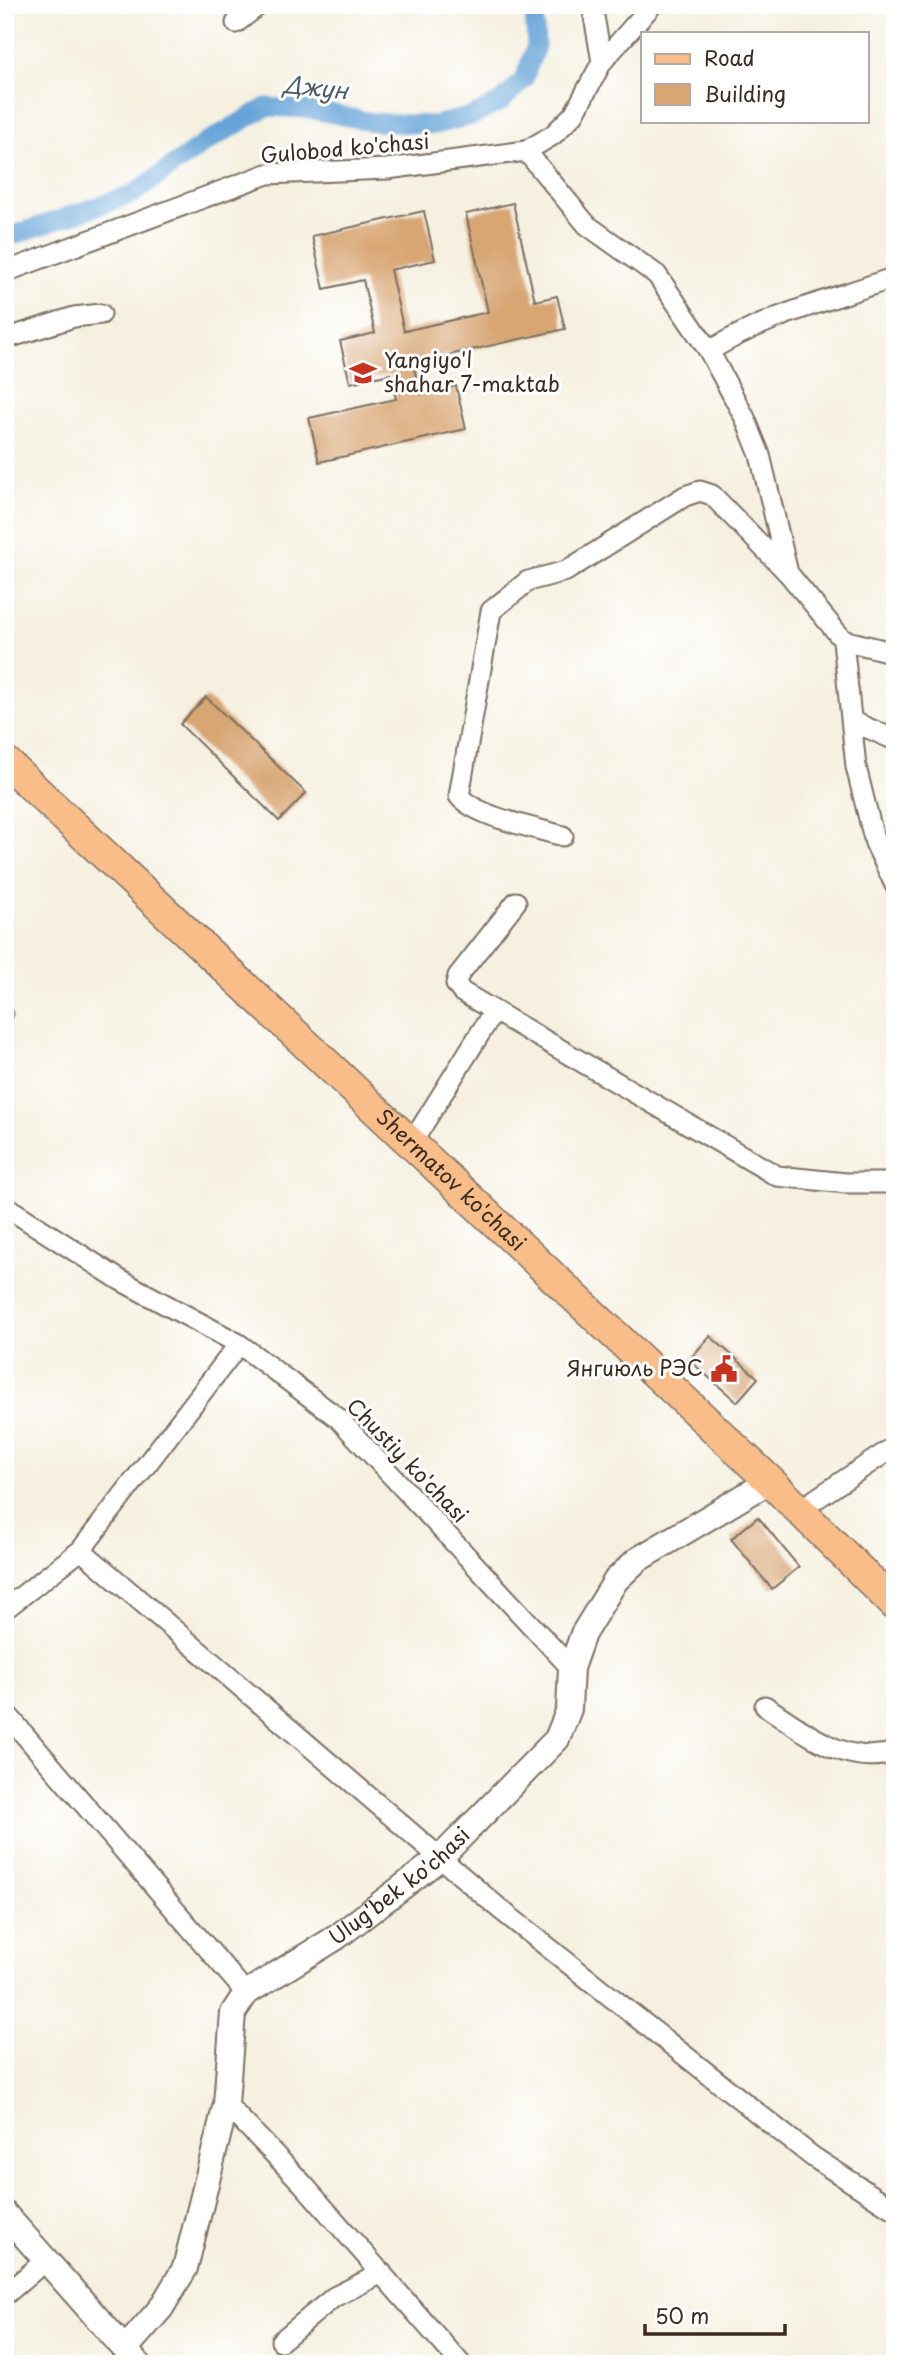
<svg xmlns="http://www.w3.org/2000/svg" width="900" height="2369" font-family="'Playpen Sans',sans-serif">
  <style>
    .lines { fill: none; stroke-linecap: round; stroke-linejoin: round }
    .canal { stroke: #66a4d8; stroke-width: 19 }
    .building { fill: #d8a673 }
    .service-casing { stroke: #7c6f62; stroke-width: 13 }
    .minor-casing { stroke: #7c6f62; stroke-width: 23 }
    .tertiary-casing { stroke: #7c6f62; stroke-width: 28 }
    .primary-casing { stroke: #7c6f62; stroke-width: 33 }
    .service { stroke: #fff; stroke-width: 10 }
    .minor { stroke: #fff; stroke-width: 19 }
    .tertiary { stroke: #fff; stroke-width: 24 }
    .primary { stroke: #f8bd89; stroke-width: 30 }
    .labels { text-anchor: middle; stroke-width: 6; stroke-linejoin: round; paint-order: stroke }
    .street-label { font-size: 21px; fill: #3b2a1e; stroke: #fff }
    .poi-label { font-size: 21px; fill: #3b2a1e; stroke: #fff; text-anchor: start }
    .water-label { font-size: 23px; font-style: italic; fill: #4c5b68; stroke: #fff }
  </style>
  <rect width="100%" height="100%" fill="#fff"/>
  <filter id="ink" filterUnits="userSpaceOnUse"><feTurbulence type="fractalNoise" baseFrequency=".0143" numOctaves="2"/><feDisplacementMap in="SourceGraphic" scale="14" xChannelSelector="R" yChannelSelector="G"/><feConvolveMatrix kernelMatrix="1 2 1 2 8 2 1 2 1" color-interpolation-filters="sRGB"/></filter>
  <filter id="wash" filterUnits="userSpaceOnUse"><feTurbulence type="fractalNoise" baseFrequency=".00686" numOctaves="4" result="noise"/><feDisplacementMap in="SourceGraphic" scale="28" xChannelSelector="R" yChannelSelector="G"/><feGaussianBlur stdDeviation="1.57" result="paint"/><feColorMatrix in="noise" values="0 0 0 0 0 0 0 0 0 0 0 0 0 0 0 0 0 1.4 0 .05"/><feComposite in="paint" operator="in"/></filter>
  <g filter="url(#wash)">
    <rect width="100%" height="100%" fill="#f5f0e0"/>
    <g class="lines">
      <path class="canal" d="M 5,238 L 133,194 L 202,145 L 266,107 L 309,109 L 372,122 L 434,125 L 472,116 L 501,102 L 524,79 L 536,46 L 534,5"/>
    </g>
    <g id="blocks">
      <path class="building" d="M 513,203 L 535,301 L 557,296 L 565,329 L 413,363 L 420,394 L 456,386 L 466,429 L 319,462 L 309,418 L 396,399 L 390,374 L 350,383 L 340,341 L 375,333 L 363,280 L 324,289 L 312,236 L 424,211 L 435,260 L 390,270 L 404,331 L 488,312 L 466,214 Z
        M 206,697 L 306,793 L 279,821 L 180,724 Z
        M 710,1336 L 758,1378 L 737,1402 L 689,1360 Z
        M 758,1517 L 799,1567 L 772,1589 L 731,1539 Z"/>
    </g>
  </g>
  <g filter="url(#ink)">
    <use href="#blocks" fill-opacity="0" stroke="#7c6f62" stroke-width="2"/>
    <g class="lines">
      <defs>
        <path id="service" d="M 5,1007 L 8,1014"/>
        <path id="minor" d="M 236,23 L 259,5
          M 602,62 L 652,5
          M 526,151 L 587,225 L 657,275 L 709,351 L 745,418 L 760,455 L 788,573 L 843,640 L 856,767 L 875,843 L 895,885
          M 5,272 L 267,174 L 387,169 L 526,151 L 553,135 L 574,114 L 602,62 L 592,5
          M 5,339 L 74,317 L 101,314
          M 709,351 C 767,315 831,300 895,277
          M 843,640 L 895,653
          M 854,722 L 895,740
          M 563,836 C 536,828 476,817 459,796 L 491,611 L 528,581 L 566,571 L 685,496 L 700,491 L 712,495 L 788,573
          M 516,902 L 458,976 L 456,984 L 462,992 L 777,1176 L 846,1183 L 895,1183
          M 411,1144 L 494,1011
          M 5,1206 L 120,1280 L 239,1344 L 338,1418 L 571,1668
          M 798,1511 L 895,1446
          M 81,1550 L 501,1910 L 813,2157 L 890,2207 L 895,2206
          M 5,1609 L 81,1550 L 239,1344
          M 765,1706 C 804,1731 846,1768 895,1752
          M 5,1712 L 246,1993
          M 226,2104 L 302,2183 L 461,2364
          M 5,2295 L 45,2261
          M 281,2341 L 334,2297 L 382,2273"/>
        <g id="tertiary">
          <path d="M 5,2214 L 138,2364"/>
          <path id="s1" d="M 127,2347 L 161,2308 L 185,2268 L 226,2104 L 233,2013 L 246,1993 L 337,1937 L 440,1858 L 557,1739 L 569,1709 L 571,1668 L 583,1634 L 616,1580 L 637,1560 L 770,1481"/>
        </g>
        <g id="primary">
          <path id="s2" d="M 5,761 L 770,1481 L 895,1605"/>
        </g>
      </defs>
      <use href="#service" class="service-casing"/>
      <use href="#minor" class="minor-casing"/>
      <use href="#tertiary" class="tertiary-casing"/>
      <use href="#primary" class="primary-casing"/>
      <use href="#service" class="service"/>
      <use href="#minor" class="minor"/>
      <use href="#tertiary" class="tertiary"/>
      <use href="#primary" class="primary"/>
    </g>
  </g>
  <defs>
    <symbol id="school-bare" viewBox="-9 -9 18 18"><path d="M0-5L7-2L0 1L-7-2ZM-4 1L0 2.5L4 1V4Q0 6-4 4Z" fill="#c8321e" stroke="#fff" stroke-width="2.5" paint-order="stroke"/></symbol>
    <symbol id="civic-bare" viewBox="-9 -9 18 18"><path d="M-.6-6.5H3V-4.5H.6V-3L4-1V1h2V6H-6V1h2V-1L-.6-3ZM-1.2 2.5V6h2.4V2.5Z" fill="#c8321e" stroke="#fff" stroke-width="2.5" paint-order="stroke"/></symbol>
  </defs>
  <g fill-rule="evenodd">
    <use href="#school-bare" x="344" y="354" width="38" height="38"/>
    <use href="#civic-bare" x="705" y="1350" width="38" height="38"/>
  </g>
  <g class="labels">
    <g class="street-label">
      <text transform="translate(345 149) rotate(-5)" y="7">Gulobod ko'chasi</text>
      <text dy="7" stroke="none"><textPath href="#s2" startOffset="612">Shermatov ko'chasi</textPath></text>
      <text transform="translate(407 1461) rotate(46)" y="7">Chustiy ko'chasi</text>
      <text dy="7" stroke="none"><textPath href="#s1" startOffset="570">Ulug'bek ko'chasi</textPath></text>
    </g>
    <g class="poi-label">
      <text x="384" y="368">Yangiyo'l<tspan x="384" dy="24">shahar 7-maktab</tspan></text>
      <text x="703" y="1376" text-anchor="end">Янгиюль РЭС</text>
    </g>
    <g class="water-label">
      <text transform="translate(316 88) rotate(6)" y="8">Джун</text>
    </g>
  </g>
  <rect width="900" height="2369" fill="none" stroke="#fff" stroke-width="28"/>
  <rect x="641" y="32" width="228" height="91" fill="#ffffff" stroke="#b1aaa5" stroke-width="2"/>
  <rect x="655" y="54" width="35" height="10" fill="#f8bd89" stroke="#b1aaa5" stroke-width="2"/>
  <text x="704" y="66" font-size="21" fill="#3b2a1e">Road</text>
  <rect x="655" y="84" width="35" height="21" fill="#d8a673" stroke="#b1aaa5" stroke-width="2"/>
  <text x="704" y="102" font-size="21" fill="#3b2a1e">Building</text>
  <path d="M645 2324v10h140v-10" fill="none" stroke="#3b2a1e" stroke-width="3.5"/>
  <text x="655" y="2324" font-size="21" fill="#3b2a1e" stroke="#ffffff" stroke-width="5" paint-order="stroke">50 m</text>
</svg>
